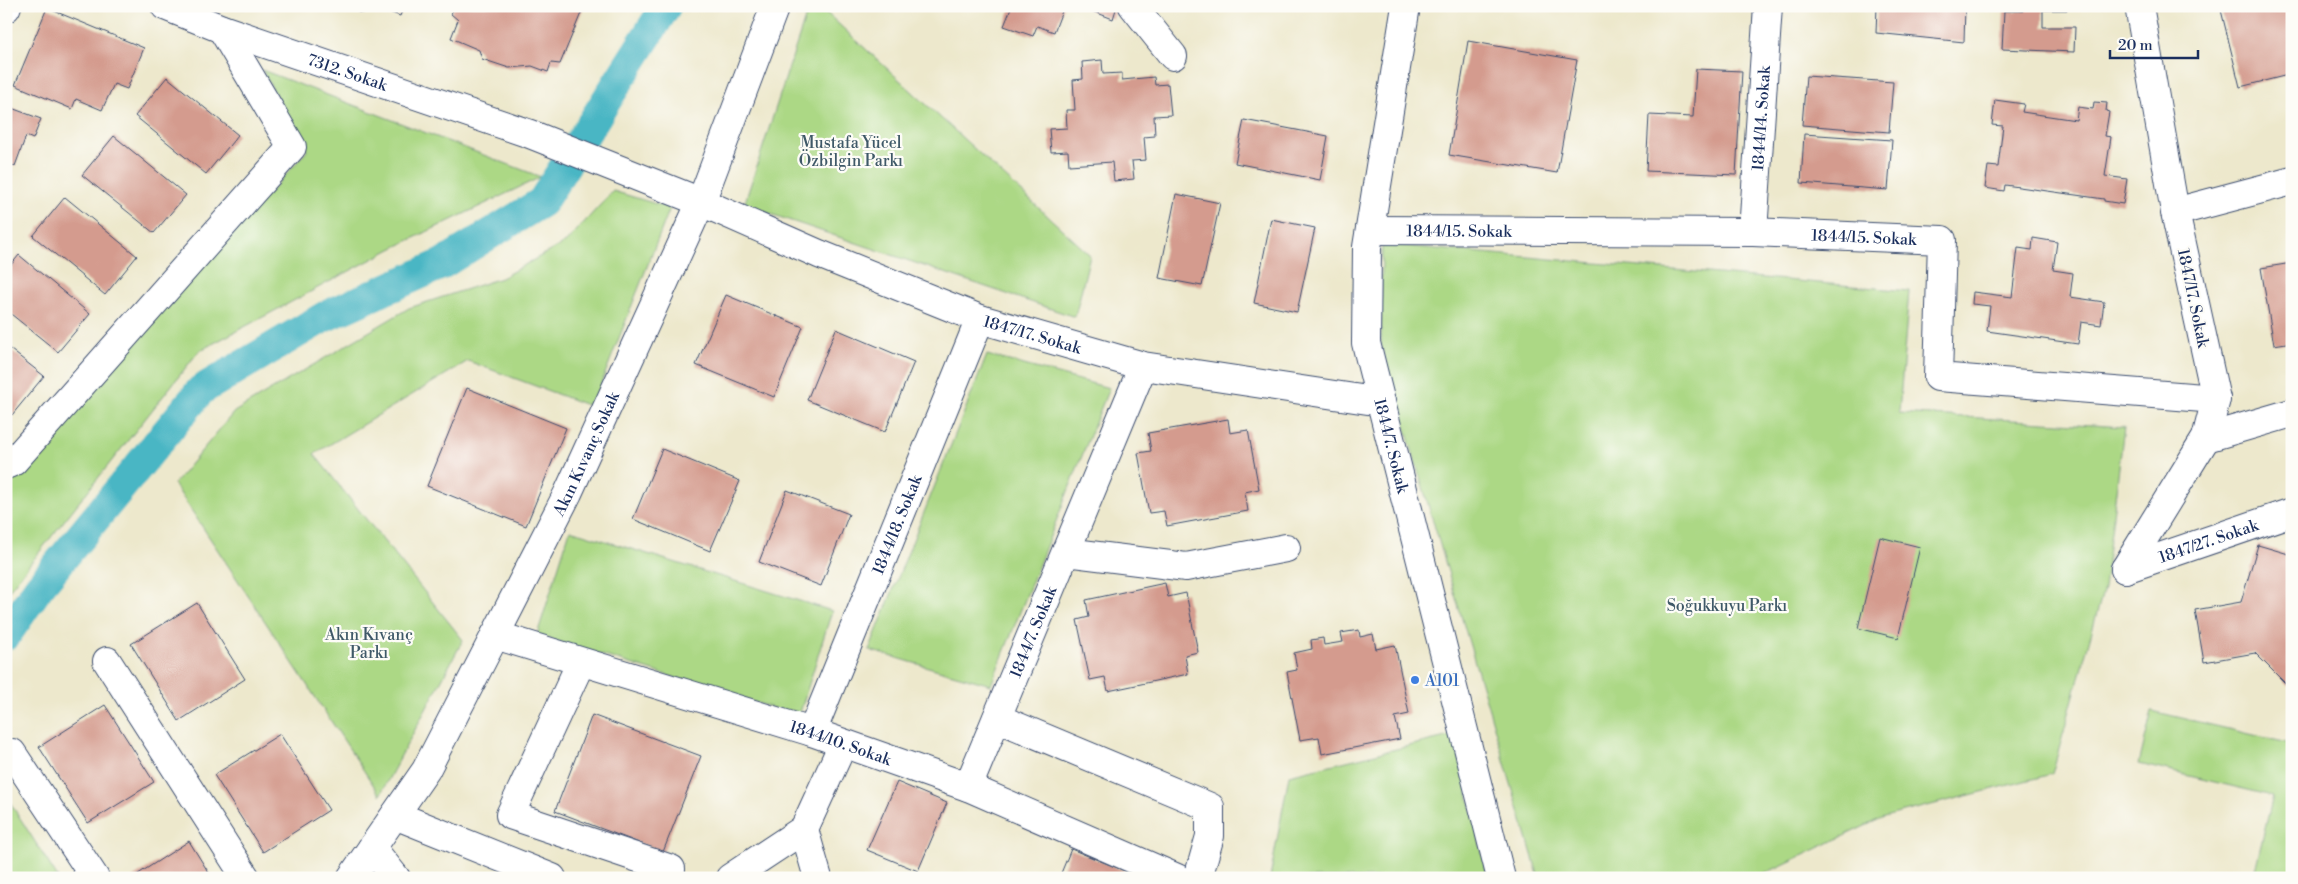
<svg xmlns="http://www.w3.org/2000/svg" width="2298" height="884" font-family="'Libre Bodoni',serif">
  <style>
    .green { fill: #acd885; stroke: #648472 }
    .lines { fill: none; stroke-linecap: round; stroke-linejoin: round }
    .canal { stroke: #49b6c4; stroke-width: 31 }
    .building { fill: #d49b8e }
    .minor-casing { stroke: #3a4b6e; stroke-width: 30 }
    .minor { stroke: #fff; stroke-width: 28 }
    .shop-dot { fill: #3f7fe0; stroke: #fdfcf7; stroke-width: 2 }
    .labels { text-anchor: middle; stroke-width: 4.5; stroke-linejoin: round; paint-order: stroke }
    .street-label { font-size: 16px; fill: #1b2f5e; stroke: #fdfcf7 }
    .park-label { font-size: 16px; fill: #3f5968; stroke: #fdfcf7 }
    .shop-label { font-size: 16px; fill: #366cbe; stroke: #fdfcf7; text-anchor: start }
  </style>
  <rect width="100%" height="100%" fill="#fdfcf7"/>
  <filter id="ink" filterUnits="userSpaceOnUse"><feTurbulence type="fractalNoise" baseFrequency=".02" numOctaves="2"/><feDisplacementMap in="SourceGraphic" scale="10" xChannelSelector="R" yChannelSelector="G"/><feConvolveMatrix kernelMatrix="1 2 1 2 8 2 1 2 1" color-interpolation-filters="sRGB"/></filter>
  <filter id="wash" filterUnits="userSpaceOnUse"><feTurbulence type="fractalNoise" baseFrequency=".0096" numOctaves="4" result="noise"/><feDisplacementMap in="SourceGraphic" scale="20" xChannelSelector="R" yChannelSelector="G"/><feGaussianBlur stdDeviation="1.12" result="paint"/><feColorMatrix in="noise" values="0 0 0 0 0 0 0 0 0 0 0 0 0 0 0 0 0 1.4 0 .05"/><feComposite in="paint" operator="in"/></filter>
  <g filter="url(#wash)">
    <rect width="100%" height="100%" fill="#ede8cc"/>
    <path class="green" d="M 809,6 L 819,6 L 1090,255 L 1075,317 L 744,205 Z
      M 262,70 L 541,177 L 391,249 L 199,351 L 6,594 L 6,476 L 20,469 L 307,151 Z
      M 613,191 L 670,208 L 592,407 L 468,361 L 314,454 L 463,640 L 380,795 L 174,484 L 234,412 L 409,308 L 501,278 L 566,242 Z
      M 1382,244 L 1909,291 L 1899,413 L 2124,427 L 2104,588 L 2052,774 L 1884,817 L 1755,878 L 1539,878 L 1381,346 Z
      M 987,355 L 1109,388 L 991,685 L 869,650 Z
      M 570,530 L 832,611 L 799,716 L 537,635 Z
      M 2152,711 L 2292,744 L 2292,878 L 2253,878 L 2273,796 L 2139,764 Z
      M 1454,735 L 1488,878 L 1270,878 L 1289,775 Z
      M 6,796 L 58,878 L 6,878 Z"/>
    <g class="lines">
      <path class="canal" d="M 6,635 L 39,587 L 201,390 L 324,317 L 440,265 L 542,202 L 666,6"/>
    </g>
    <g id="blocks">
      <path class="building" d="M 343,6 L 404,6 L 400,16 L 384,10 L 361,13 Z
        M 454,6 L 584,6 L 560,64 L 551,63 L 548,72 L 532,66 L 509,68 L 482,59 L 479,50 L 451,38 L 458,20 L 451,14 Z
        M 1012,6 L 1064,6 L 1054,32 L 1037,26 L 1033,36 L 1004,26 Z
        M 1079,6 L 1117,6 L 1113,19 Z
        M 1877,6 L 1965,6 L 1964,42 L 1876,33 Z
        M 2023,6 L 2067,6 L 2067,10 L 2043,10 L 2043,27 L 2075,27 L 2074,52 L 2002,49 L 2004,11 L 2023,11 Z
        M 2220,6 L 2292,6 L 2292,74 L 2240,87 Z
        M 47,8 L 144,48 L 127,89 L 114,84 L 102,110 L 76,99 L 72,109 L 15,85 Z
        M 1468,41 L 1577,60 L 1557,173 L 1449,155 Z
        M 1102,60 L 1103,74 L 1122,73 L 1122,80 L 1154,77 L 1155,85 L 1168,84 L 1171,115 L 1154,116 L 1155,136 L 1144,137 L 1146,160 L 1132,161 L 1134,179 L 1114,181 L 1112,162 L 1069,165 L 1068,151 L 1051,152 L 1049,129 L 1067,128 L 1066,110 L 1075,110 L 1073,80 L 1083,79 L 1082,62 Z
        M 1696,69 L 1742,71 L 1736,175 L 1646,171 L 1649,115 L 1693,117 Z
        M 1806,76 L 1893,82 L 1889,132 L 1802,125 Z
        M 167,77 L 238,135 L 206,174 L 135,116 Z
        M 1995,100 L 2024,104 L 2022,112 L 2076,120 L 2078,107 L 2093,109 L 2094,102 L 2107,103 L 2106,111 L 2109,112 L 2105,136 L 2111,137 L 2105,176 L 2127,179 L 2123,204 L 2104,201 L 2104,199 L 2005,185 L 2004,191 L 1985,188 L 1988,166 L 1998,167 L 2003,126 L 1992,125 Z
        M 6,106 L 41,119 L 33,139 L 26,136 L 15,166 L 6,163 Z
        M 1244,120 L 1328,136 L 1320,180 L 1235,163 Z
        M 1804,134 L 1892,140 L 1888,190 L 1801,183 Z
        M 114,136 L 186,195 L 154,233 L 82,175 Z
        M 1176,194 L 1220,203 L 1202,286 L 1159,278 Z
        M 65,197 L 137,256 L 105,295 L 33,236 Z
        M 1271,219 L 1315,228 L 1297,312 L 1254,303 Z
        M 2033,238 L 2057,242 L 2053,270 L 2073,273 L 2070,297 L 2104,302 L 2101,325 L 2081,322 L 2078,344 L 1987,331 L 1990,306 L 1972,304 L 1973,292 L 2012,297 L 2018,248 L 2032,250 Z
        M 19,255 L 90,314 L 58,352 L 6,310 L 6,271 Z
        M 2292,263 L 2292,342 L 2274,345 L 2261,268 Z
        M 726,295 L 803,327 L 774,397 L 696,365 Z
        M 836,329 L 914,362 L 885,432 L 807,400 Z
        M 6,346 L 44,376 L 12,415 L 6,411 Z
        M 467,388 L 566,428 L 526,526 L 427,486 Z
        M 1228,419 L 1230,433 L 1248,430 L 1259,489 L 1245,492 L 1248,511 L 1167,526 L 1164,511 L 1149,513 L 1138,453 L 1151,451 L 1148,433 Z
        M 662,449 L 740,481 L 710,551 L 633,519 Z
        M 787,490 L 849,514 L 821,586 L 759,562 Z
        M 1880,537 L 1920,547 L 1898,638 L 1858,628 Z
        M 2258,545 L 2292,555 L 2292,604 L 2288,619 L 2292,623 L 2292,684 L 2289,687 L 2255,653 L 2204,662 L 2195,610 L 2241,602 Z
        M 1165,583 L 1168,597 L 1186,593 L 1198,652 L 1185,655 L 1188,674 L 1108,691 L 1105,677 L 1090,680 L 1077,620 L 1089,617 L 1086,600 Z
        M 197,603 L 245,679 L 179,721 L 131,644 Z
        M 1359,630 L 1360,637 L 1373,634 L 1376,649 L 1395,645 L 1409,714 L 1395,717 L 1400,739 L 1322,754 L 1319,737 L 1300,740 L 1287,672 L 1297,670 L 1294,653 L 1312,649 L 1311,640 L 1323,638 L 1324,645 L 1343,642 L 1341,633 Z
        M 105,705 L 154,782 L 88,823 L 39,747 Z
        M 592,715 L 701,756 L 663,852 L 555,811 Z
        M 280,734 L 329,810 L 263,852 L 214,775 Z
        M 897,782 L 947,803 L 918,871 L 867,850 Z
        M 189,841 L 212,878 L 132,878 Z
        M 1071,849 L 1137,876 L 1136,878 L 1059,878 Z"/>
    </g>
  </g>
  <g filter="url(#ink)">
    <use href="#blocks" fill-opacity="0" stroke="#3a4b6e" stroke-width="1"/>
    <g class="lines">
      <defs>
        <g id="minor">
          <path id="s1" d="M 165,6 L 222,29 L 530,134 L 701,202 L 819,254 L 980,319 L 1143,366 L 1381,402"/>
          <path d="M 1133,6 L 1173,56"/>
          <path id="s2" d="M 1406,6 L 1367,247 L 1366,343 L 1501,878"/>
          <path d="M 6,8 L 7,6"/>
          <path d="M 2175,212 L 2292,181"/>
          <path id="s3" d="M 1370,230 L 1753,232 L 1942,240 L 1938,377 L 2216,399"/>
          <path id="s4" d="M 1753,232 L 1768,6"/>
          <path d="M 2206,438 L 2292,413"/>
          <path d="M 6,465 L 13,462 L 292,147 L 222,29"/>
          <path d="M 1066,552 L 1186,567 L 1286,548"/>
          <path d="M 2125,569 L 2206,438 L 2216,399 L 2175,212 L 2139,6"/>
          <path id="s5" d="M 2125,569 L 2292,512"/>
          <path id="s6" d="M 495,635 L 812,732 L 968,787 L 1177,878"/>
          <path d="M 107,661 L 246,878"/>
          <path d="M 581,662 L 510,815 L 671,869"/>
          <path d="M 997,718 L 1210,807 L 1210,836 L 1198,878"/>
          <path id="s7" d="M 812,732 L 980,319"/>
          <path d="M 12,753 L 95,878"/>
          <path id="s8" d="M 968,787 L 1143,366"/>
          <path d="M 395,815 L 552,878"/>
          <path d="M 804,829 L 843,744"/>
          <path d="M 804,829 L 818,878"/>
          <path d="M 372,848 L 396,878"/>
          <path id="s9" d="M 351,878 L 426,770 L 568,493 L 701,202 L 775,6"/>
          <path d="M 730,878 L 804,829"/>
        </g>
      </defs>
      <use href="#minor" class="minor-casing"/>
      <use href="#minor" class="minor"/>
    </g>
  </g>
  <circle class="shop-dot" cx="1415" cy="680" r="5"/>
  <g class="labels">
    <g class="street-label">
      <text dy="6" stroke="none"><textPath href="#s1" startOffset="194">7312. Sokak</textPath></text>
      <text dy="6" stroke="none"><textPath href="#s4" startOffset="114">1844/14. Sokak</textPath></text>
      <text dy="6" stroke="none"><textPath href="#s3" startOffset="89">1844/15. Sokak</textPath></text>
      <text dy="6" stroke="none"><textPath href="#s3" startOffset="494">1844/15. Sokak</textPath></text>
      <text transform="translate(2194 298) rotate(78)" y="6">1847/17. Sokak</text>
      <text dy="6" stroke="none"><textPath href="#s1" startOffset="928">1847/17. Sokak</textPath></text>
      <text dy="6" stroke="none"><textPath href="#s2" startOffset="446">1844/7. Sokak</textPath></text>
      <text dy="6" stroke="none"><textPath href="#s9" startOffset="486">Akın Kıvanç Sokak</textPath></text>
      <text dy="6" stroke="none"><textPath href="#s7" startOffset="224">1844/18. Sokak</textPath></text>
      <text dy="6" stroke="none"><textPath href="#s5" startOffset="88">1847/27. Sokak</textPath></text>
      <text dy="6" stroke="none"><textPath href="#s8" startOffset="168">1844/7. Sokak</textPath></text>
      <text dy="6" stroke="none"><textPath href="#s6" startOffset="362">1844/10. Sokak</textPath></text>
    </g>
    <g class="park-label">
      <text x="851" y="148">Mustafa Yücel<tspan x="851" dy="18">Özbilgin Parkı</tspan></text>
      <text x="1727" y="611">Soğukkuyu Parkı</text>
      <text x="369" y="640">Akın Kıvanç<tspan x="369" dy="18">Parkı</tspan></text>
    </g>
    <g class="shop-label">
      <text x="1425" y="686">A101</text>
    </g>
  </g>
  <rect width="2298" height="884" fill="none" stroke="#fdfcf7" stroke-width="25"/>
  <path d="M2110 50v8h88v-8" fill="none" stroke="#1b2f5e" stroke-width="2.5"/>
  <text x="2118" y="50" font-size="15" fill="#1b2f5e" stroke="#fdfcf7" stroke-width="4" paint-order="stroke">20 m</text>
</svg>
